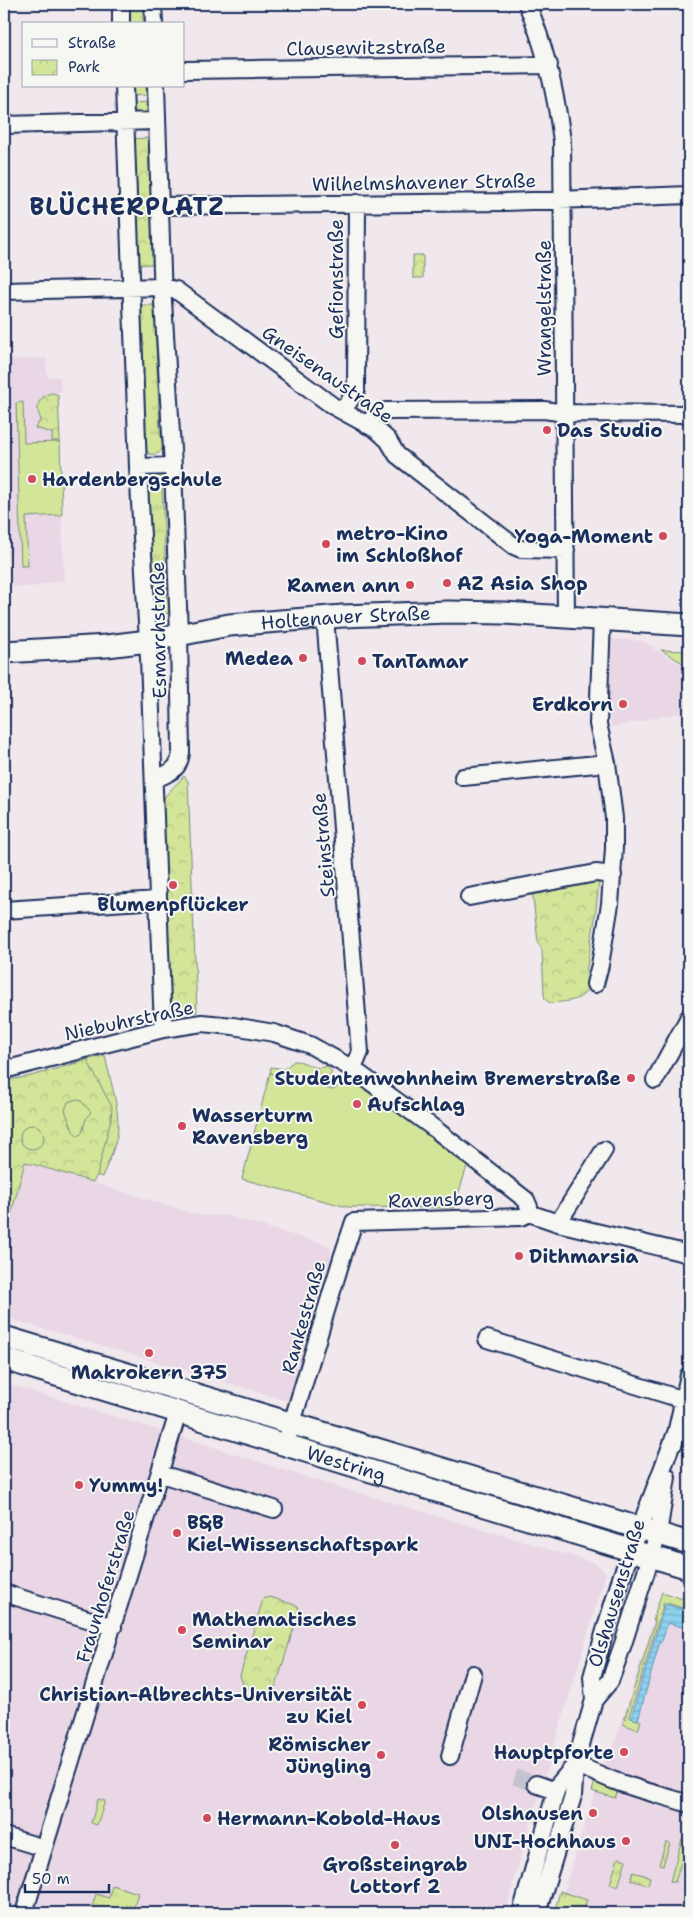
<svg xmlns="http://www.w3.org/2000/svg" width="693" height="1917" font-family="'Shantell Sans',sans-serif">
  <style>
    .built { fill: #e9d7e5 }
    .grass { fill: url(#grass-tufts); stroke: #768a7c }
    .park { fill: url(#park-crowns); stroke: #768a7c }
    .pitch { fill: #d2e599; stroke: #768a7c }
    .water { fill: url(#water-rules); stroke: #5f90b4 }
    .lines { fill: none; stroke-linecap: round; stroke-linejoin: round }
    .minor-tunnel { stroke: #c5c3d0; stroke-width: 16; stroke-dasharray: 16 8; stroke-linecap: butt }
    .minor-casing { stroke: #1b2f5e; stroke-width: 20 }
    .major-casing { stroke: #1b2f5e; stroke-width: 25 }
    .minor { stroke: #f6f6f2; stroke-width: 16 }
    .major { stroke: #f6f6f2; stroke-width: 21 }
    .poi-dot { fill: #d1495b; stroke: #f6f6f2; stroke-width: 2 }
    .labels { text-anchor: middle; stroke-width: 4; stroke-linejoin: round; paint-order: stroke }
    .street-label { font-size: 19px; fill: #1b2f5e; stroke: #f6f6f2 }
    .poi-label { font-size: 19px; font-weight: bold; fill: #1b2f5e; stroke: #f6f6f2; text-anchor: start }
    .district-label { font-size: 24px; font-weight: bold; letter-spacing: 1px; fill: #1b2f5e; stroke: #f6f6f2 }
  </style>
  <defs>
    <pattern id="grass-tufts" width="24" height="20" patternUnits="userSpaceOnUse" patternTransform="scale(1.25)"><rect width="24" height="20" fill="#d2e599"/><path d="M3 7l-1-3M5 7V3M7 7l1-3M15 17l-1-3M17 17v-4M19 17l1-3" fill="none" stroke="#b4c586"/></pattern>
    <pattern id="park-crowns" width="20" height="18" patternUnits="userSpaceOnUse" patternTransform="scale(1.25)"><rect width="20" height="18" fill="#d2e599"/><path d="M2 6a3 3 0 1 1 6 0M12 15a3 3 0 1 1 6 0" fill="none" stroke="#b4c586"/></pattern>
    <pattern id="water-rules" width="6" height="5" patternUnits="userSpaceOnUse" patternTransform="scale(1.25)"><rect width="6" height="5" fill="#8cd1ee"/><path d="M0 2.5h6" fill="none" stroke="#78b4ce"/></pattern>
  </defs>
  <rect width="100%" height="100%" fill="#f0e8ec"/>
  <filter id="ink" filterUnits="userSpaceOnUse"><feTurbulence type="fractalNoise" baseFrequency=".02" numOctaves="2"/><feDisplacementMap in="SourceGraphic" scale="10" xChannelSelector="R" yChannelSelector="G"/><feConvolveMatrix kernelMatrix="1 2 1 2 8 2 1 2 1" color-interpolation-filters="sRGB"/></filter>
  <g filter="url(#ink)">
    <path class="built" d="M 46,358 L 47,377 L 60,377 L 61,392 L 58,392 L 58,395 L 64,580 L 31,587 L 12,587 L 12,556 L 4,556 L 4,360 Z
      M 610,639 L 644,641 L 656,650 L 689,669 L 689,711 L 612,727 L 604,687 L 608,666 Z
      M 25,1162 L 202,1216 L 225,1215 L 330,1246 L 331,1262 L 289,1401 L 4,1317 L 4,1241 Z
      M 4,1383 L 182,1437 L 302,1476 L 596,1563 L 606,1573 L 515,1876 L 506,1913 L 4,1913 Z
      M 662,1592 L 689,1598 L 689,1913 L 557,1913 L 606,1757 L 610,1758 Z"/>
    <path class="grass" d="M 152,102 L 149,110 L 143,113 L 131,110 L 128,103 Z
      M 139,305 L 159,305 L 159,316 L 155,320 L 160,434 C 165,444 164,457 149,454 L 146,449 L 141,321 L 139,318 Z
      M 149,474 L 160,474 L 164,479 L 162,484 L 167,601 L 171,603 L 171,612 L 155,618 L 154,617 L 148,484 L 146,482 Z
      M 661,650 L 689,651 L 689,667 Z
      M 105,1055 C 109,1077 118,1102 118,1124 C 119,1140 108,1163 102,1177 L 78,1168 L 71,1064 Z
      M 662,1592 L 689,1601 L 689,1610 L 664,1602 L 629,1717 L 641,1721 L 638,1730 L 623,1724 L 655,1622 L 653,1619 Z
      M 595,1782 L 618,1789 L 615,1798 L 592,1791 Z
      M 682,1839 L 689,1842 L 689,1865 L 681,1863 L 675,1882 L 670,1881 Z
      M 666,1842 L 670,1843 L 663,1865 L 659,1864 Z
      M 618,1858 L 626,1860 L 618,1887 L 610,1884 Z
      M 633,1872 L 650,1877 L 648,1885 L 631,1880 Z
      M 112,1885 L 138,1893 L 132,1913 L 90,1913 L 96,1894 L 109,1898 Z
      M 560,1891 L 587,1900 L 582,1913 L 554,1913 Z"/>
    <path class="park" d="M 129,4 L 143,4 L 143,24 L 130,24 Z
      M 132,86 L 146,86 L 146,89 L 152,92 L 152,95 L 128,96 Z
      M 148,138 L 153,264 L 134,265 L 134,260 L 139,258 L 134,148 L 130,139 Z
      M 413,255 L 423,255 L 423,278 L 413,278 Z
      M 53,393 L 58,395 L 60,441 L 52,441 L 52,433 L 35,428 L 41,419 C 34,407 39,395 53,393 Z
      M 184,776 L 188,781 L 197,1012 L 170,1012 L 162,804 L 165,796 Z
      M 597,879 L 599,882 L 595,918 L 586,973 L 592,977 C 587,1002 571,1001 550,1003 L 545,999 L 544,994 L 542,950 L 538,942 L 532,889 L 575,886 L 576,880 Z
      M 87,1060 L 112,1107 L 111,1118 L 97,1176 L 93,1182 L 25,1162 L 4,1241 L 4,1081 L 31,1076 Z
      M 294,1061 C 307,1060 312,1072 327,1066 L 332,1072 L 329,1077 L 319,1076 L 316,1077 L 314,1085 L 270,1073 L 271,1067 L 284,1069 Z
      M 270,1597 L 298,1606 L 299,1611 L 276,1686 L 265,1693 L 244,1687 L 240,1676 L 263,1599 Z"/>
    <path class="pitch" d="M 23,402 L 24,443 L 60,442 L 62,515 L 26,517 L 28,566 L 21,566 L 16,403 Z
      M 270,1073 L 333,1090 L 345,1082 L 355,1083 L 468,1163 L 454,1208 L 347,1207 L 242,1179 Z
      M 76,1099 L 81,1101 L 91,1112 C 82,1121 85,1131 80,1135 L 77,1135 L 73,1131 L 65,1110 L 68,1102 Z
      M20 1137a12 12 0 1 1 24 0a12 12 0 1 1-24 0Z
      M 98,1799 L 105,1801 L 97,1825 L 91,1823 Z"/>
    <path class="water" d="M 665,1604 L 689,1611 L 689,1629 L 668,1623 L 662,1641 L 660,1641 L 638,1720 L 631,1718 Z"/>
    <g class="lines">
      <path class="minor-tunnel" d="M 515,1777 L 536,1784"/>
      <defs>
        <path id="minor" d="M 121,4 L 121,24
          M 153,4 L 154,24
          M 527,4 C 546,48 556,94 562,141 L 566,616
          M 184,70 L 549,65
          M 124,86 L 138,467 L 149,658 L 163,1029
          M 4,125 L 157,121
          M 160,206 L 505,202 L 689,195
          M 4,291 L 163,287 L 176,290 L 333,406 L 377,430 L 388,440 L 397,455 L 514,546 L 521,549 L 566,550
          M 342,411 L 356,392 L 357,203
          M 367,425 L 375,415 L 386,411 L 544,410 L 565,413 L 689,414
          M 138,467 L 173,466
          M 325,617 L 360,1052 L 353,1069
          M 463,777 L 607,763
          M 154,780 C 170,772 179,771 181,752 L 179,634 L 173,466 L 163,301 L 156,86
          M 469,897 L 596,873 L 613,875
          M 4,910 L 158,900
          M 595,984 L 600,965 L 610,904 L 614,848 L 614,818 L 607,763 L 598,724 L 602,619
          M 4,1070 L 163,1029 L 202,1023 L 233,1026 L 274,1033 L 310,1045 L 353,1069 L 435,1129 L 526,1200 L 529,1207 L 529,1213
          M 655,1080 L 689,1017
          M 529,1213 L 558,1223 L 689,1254
          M 558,1223 L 604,1150
          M 487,1339 L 684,1400
          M 674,1443 L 689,1375
          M 285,1446 L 342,1258 L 354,1222 L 521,1217 L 529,1213
          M 161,1474 L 274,1509
          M 4,1593 L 113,1627
          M 594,1700 L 610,1681 L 623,1644 L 658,1534 L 667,1477
          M 450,1756 L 473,1674
          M 575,1765 C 589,1769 601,1776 615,1781 C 639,1790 664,1796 689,1804
          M 536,1784 L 556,1791
          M 4,1836 L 44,1848
          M 24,1913 L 178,1413
          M 521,1913 L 556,1791 L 559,1784 L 575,1765
          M 537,1913 L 573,1796 L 575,1765 L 594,1700 L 592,1677 L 606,1627 L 622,1575 L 676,1433"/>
        <g id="major">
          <path id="s1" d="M 4,652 L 107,646 L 148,641 L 229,625 L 343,616 L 448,612 L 504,613 L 689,625"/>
          <path d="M 4,1337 L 689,1543"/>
          <path id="s2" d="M 4,1359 L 689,1568"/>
        </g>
      </defs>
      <use href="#minor" class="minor-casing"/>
      <use href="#major" class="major-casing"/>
      <use href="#minor" class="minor"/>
      <use href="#major" class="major"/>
    </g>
  </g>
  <g class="poi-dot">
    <circle cx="547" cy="430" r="5"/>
    <circle cx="32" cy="479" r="5"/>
    <circle cx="663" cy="536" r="5"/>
    <circle cx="326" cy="544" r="5"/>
    <circle cx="447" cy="583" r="5"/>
    <circle cx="410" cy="585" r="5"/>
    <circle cx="303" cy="658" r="5"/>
    <circle cx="362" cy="661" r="5"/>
    <circle cx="623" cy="704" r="5"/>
    <circle cx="173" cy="885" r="5"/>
    <circle cx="631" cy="1078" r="5"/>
    <circle cx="357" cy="1104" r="5"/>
    <circle cx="182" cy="1126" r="5"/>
    <circle cx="519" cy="1256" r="5"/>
    <circle cx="149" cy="1353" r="5"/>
    <circle cx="79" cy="1485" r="5"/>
    <circle cx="177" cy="1533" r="5"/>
    <circle cx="182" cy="1630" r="5"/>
    <circle cx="362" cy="1705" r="5"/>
    <circle cx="624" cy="1752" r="5"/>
    <circle cx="381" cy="1755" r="5"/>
    <circle cx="593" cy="1813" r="5"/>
    <circle cx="207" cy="1818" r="5"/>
    <circle cx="626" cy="1841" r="5"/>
    <circle cx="395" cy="1845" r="5"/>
  </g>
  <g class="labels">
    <g class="street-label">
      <text transform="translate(366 47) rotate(-1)" y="7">Clausewitzstraße</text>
      <text transform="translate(424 182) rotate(-1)" y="7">Wilhelmshavener Straße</text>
      <text transform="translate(336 279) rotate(-90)" y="7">Gefionstraße</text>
      <text transform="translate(544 308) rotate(-90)" y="7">Wrangelstraße</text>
      <text transform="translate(328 374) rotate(35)" y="7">Gneisenaustraße</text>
      <text dy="7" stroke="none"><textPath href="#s1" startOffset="344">Holtenauer Straße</textPath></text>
      <text transform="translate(158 630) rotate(-91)" y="7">Esmarchstraße</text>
      <text transform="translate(323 845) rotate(-95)" y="7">Steinstraße</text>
      <text transform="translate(129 1020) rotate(-12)" y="7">Niebuhrstraße</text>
      <text transform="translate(441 1199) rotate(-2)" y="7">Ravensberg</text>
      <text transform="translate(303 1317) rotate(-74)" y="7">Rankestraße</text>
      <text dy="7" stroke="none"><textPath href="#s2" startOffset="358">Westring</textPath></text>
      <text transform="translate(105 1586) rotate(-73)" y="7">Fraunhoferstraße</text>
      <text transform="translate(616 1593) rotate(-73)" y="7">Olshausenstraße</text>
    </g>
    <g class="poi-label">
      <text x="557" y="437">Das Studio</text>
      <text x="42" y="486">Hardenbergschule</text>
      <text x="336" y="540">metro-Kino<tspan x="336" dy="22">im Schloßhof</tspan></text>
      <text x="653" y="543" text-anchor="end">Yoga-Moment</text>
      <text x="457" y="590">AZ Asia Shop</text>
      <text x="400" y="592" text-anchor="end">Ramen ann</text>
      <text x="293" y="665" text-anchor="end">Medea</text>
      <text x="372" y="668">TanTamar</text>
      <text x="613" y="711" text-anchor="end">Erdkorn</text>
      <text x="173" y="911" text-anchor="middle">Blumenpflücker</text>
      <text x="621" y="1085" text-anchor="end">Studentenwohnheim Bremerstraße</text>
      <text x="367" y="1111">Aufschlag</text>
      <text x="192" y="1122">Wasserturm<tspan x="192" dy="22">Ravensberg</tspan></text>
      <text x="529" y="1263">Dithmarsia</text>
      <text x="149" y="1379" text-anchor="middle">Makrokern 375</text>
      <text x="89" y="1492">Yummy!</text>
      <text x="187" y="1529">B&amp;B<tspan x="187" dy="22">Kiel-Wissenschaftspark</tspan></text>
      <text x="192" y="1626">Mathematisches<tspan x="192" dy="22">Seminar</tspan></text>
      <text x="352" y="1701" text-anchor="end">Christian-Albrechts-Universität<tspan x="352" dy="22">zu Kiel</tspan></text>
      <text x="371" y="1751" text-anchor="end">Römischer<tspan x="371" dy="22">Jüngling</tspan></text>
      <text x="614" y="1759" text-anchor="end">Hauptpforte</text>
      <text x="583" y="1820" text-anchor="end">Olshausen</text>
      <text x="217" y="1825">Hermann-Kobold-Haus</text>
      <text x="616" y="1848" text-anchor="end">UNI-Hochhaus</text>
      <text x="395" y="1871" text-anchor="middle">Großsteingrab<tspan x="395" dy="22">Lottorf 2</tspan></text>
    </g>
    <g class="district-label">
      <text x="127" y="215">BLÜCHERPLATZ</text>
    </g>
  </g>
  <rect width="693" height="1917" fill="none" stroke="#f6f6f2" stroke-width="20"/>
  <rect x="10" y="10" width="673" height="1897" fill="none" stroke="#1b2f5e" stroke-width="2" filter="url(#ink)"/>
  <rect x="22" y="22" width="162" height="65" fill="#f6f6f2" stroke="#9ea6b7"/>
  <rect x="32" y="39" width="25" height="8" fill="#f6f6f2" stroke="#9ea6b7"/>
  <text x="68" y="48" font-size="15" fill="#1b2f5e">Straße</text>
  <rect x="32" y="60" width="25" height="15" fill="url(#park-crowns)" stroke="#9ea6b7"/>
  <text x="68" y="72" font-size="15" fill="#1b2f5e">Park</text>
  <path d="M25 1884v8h84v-8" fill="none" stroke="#1b2f5e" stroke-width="2.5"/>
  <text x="32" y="1884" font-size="15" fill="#1b2f5e" stroke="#f6f6f2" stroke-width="4" paint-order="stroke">50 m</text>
</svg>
